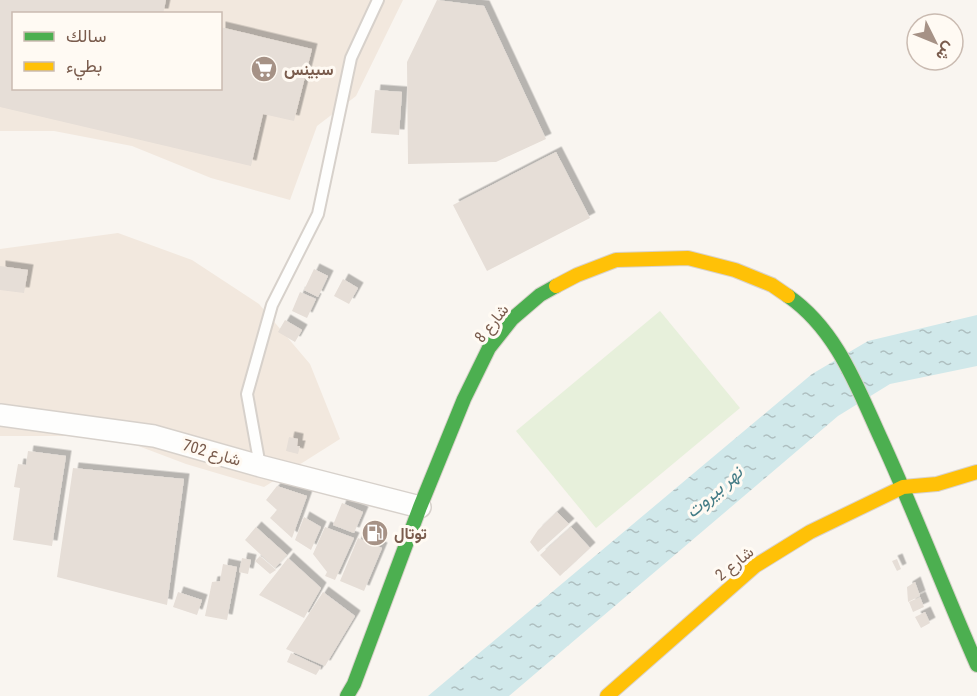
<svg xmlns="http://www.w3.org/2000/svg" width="977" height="696" font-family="'Roboto Condensed',Vazirmatn,sans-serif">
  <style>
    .residential { fill: #f2e8de; fill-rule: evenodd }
    .green { fill: #e7f0db }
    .water { fill: url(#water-ripples) }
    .building { fill: #e6ded7; filter: url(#shadow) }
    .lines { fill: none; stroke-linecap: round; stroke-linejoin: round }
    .lane-casing { stroke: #d7d1cb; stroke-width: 14 }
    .street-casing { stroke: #d7d1cb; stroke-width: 24 }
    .fast-casing { stroke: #d9d2cb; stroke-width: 16 }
    .slow-casing { stroke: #d9d2cb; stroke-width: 16 }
    .lane { stroke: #fefefd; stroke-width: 10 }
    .street { stroke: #fefefd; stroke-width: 21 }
    .fast { stroke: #4caf50; stroke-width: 14 }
    .slow { stroke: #ffc107; stroke-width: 14 }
    .labels { text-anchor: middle; stroke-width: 6; stroke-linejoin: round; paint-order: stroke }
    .poi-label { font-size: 16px; font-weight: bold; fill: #7a5c4d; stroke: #fffaf3; text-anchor: start }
    .street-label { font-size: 16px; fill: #7a5c4d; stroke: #fffaf3 }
    .water-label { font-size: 18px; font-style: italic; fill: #437c86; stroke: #fffaf3 }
  </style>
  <defs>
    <pattern id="water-ripples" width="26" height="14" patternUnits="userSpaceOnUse" patternTransform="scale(1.5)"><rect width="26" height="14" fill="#d0e8ea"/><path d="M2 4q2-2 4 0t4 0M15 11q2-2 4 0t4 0" fill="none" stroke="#aebfc0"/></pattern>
    <filter id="shadow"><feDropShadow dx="5.5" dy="-5.5" stdDeviation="0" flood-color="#0004"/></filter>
  </defs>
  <rect width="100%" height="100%" fill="#f9f5f0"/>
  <path class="residential" d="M 0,0 L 403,0 L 356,96 L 317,126 L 290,200 L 211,178 L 132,146 L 54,131 L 0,131 ZM 14,14 L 220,14 L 220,88 L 14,88 Z
    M 118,233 L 192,260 L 259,304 L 310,364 L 340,439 L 264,487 L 186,464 L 112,436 L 0,436 L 0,249 Z"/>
  <path class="green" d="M 660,311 L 740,408 L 596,528 L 516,431 Z"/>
  <path class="water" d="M 977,315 L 977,366 L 890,384 L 838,416 L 509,696 L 428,696 L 812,374 L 868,341 Z"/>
  <path class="building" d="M 0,0 L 166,0 L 163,14 L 14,14 L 14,88 L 220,88 L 220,27 L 312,49 L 294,121 L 263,114 L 251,166 L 0,107 Z
    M 437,0 L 484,6 L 546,139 L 496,162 L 408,164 L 407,62 Z
    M 375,90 L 402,92 L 399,135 L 371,133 Z
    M 556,152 L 590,218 L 487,271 L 453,205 Z
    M 0,266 L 28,270 L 24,293 L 0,290 Z
    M 314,269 L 328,276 L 318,297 L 304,290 Z
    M 343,279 L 358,288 L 349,304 L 334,296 Z
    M 300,292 L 316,299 L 307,318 L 292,311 Z
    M 285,320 L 302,330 L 295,342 L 278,332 Z
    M 289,437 L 298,439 L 297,446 L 300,446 L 298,454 L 286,451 Z
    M 28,451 L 66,456 L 52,546 L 13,540 L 20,488 L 14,487 L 18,464 L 26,465 Z
    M 73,468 L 184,479 L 167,605 L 57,577 Z
    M 277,486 L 307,496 L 292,538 L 270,518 L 277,510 L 266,500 Z
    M 342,503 L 363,512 L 354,533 L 333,525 Z
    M 557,512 L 569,524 L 538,552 L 530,542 L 538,530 Z
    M 304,517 L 321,527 L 311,550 L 295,540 Z
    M 256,527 L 287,555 L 275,568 L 245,540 Z
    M 325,527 L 354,538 L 335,580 L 325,576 L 327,572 L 313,554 Z
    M 571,527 L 590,548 L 560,576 L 540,555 Z
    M 358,538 L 382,548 L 364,591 L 340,581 Z
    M 260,556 L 275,569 L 276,570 L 270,574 L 255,561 Z
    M 242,558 L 251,560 L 248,574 L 239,572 Z
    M 288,558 L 321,588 L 304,618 L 259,595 L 278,571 L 279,572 L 278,571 Z
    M 897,559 L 901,569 L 897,571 L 892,561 Z
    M 223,564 L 237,567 L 227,620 L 205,616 L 212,582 L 220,581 Z
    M 915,582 L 920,596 L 908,602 L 907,587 Z
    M 178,592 L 202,600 L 197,615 L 173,607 Z
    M 323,592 L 355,616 L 325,666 L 286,649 Z
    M 920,597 L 924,607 L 913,612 L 909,602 Z
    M 925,612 L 930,623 L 921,628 L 915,617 Z
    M 291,653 L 321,667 L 316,675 L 287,662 Z"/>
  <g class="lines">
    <defs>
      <path id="lane" d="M 260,466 L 247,394 L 272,305 L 318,214 L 351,58 L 378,0"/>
      <path id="street" d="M 0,415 L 154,436 L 260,466 L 420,507"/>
      <path id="fast" d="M 788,296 C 837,330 857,387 881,439 C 915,513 944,590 977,665
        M 347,696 L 354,684 L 420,507 L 464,399 L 489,348 L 512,319 L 540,295 L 556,286"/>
      <path id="slow" d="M 556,286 L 577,275 L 616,260 L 688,258 L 735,270 L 772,285 L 788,296
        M 607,696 L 755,566 L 810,532 L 903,487 L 937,484 L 977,472"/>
    </defs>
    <use href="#lane" class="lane-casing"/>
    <use href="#street" class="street-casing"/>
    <use href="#fast" class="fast-casing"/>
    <use href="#slow" class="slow-casing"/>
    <use href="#lane" class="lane"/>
    <use href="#street" class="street"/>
    <use href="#fast" class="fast"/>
    <use href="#slow" class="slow"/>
  </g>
  <defs>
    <symbol id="supermarket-disc" viewBox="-11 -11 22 22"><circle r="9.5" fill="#a69286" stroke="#fffaf3"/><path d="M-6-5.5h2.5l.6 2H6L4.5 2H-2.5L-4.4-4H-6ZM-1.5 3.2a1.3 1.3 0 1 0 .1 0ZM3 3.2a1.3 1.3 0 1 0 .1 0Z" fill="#fff"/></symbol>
    <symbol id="fuel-disc" viewBox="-11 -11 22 22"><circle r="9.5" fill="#a69286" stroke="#fffaf3"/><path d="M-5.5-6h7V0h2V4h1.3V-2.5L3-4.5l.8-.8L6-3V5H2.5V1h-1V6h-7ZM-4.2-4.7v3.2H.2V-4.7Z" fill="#fff"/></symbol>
  </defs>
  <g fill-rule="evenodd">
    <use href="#supermarket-disc" x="249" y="54" width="30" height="30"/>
    <use href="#fuel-disc" x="360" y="518" width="30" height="30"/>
  </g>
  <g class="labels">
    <g class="poi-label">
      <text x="284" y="75">سبينس</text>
      <text x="394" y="539">توتال</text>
    </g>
    <g class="street-label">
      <text transform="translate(491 323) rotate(-51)" y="6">شارع 8</text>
      <text transform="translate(212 452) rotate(16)" y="6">شارع 702</text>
      <text transform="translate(734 563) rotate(-39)" y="6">شارع 2</text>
    </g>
    <g class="water-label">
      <text transform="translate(714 492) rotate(-41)" y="6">نهر بيروت</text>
    </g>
  </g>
  <rect x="12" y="12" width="210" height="78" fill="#fffaf3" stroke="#cabbb1" stroke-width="1.5"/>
  <rect x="24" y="32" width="30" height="9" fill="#4caf50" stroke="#cabbb1" stroke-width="1.5"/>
  <text x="66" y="42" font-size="18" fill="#7a5c4d">سالك</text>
  <rect x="24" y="62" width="30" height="9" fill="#ffc107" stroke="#cabbb1" stroke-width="1.5"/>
  <text x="66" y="72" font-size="18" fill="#7a5c4d">بطيء</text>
  <g transform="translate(935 42) rotate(133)"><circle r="28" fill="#fffaf3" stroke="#cabbb1" stroke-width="1.5"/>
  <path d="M0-4.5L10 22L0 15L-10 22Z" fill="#a69286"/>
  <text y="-9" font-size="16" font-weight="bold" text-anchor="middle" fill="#7a5c4d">ش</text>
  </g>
</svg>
